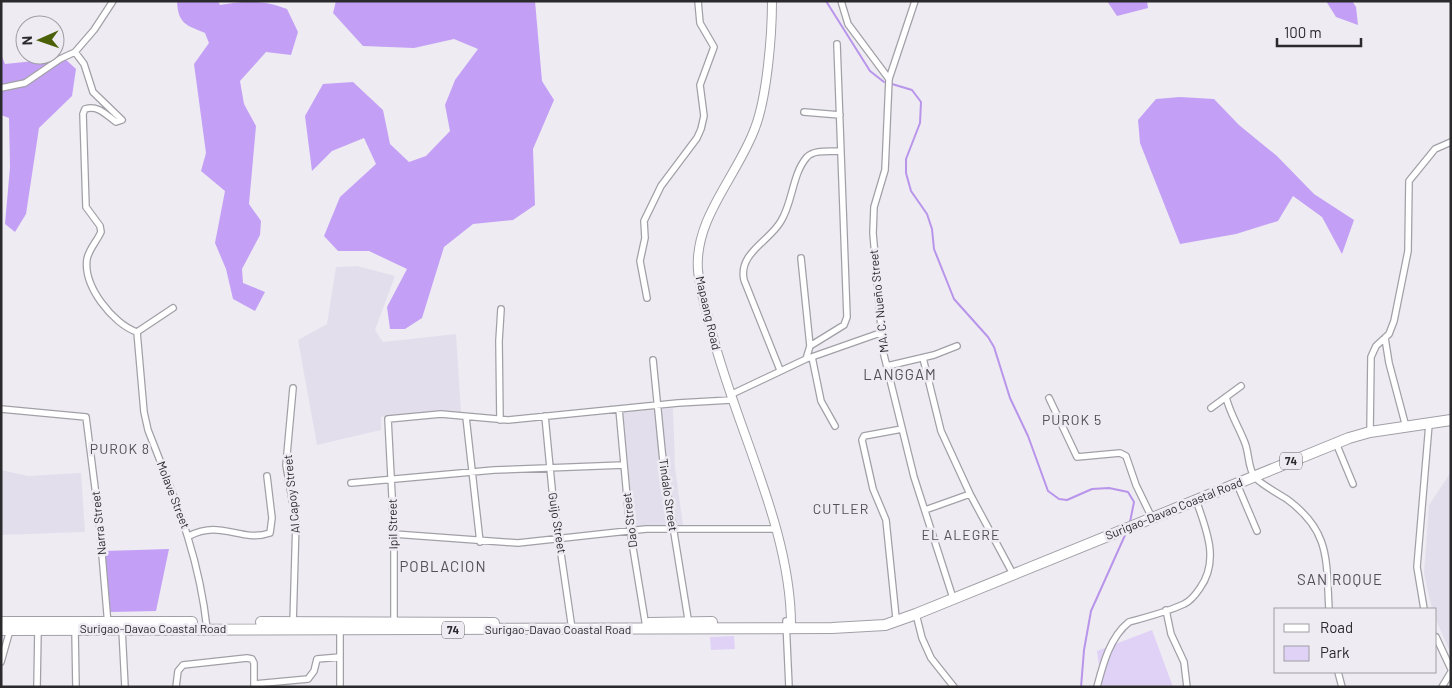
<svg xmlns="http://www.w3.org/2000/svg" width="1452" height="688" font-family="Barlow,sans-serif">
  <style>
    .built { fill: #e3deec }
    .green { fill: #e0d2f6 }
    .forest { fill: #c3a0f6 }
    .lines { fill: none; stroke-linecap: round; stroke-linejoin: round }
    .stream { stroke: #b895ea; stroke-width: 2 }
    .street-casing { stroke: #a2a0a7; stroke-width: 8 }
    .secondary-casing { stroke: #a2a0a7; stroke-width: 10 }
    .highway-casing { stroke: #a2a0a7; stroke-width: 12 }
    .street { stroke: #fff; stroke-width: 5.5 }
    .secondary { stroke: #fff; stroke-width: 8 }
    .highway { stroke: #fff; stroke-width: 10 }
    .labels { text-anchor: middle; stroke-width: 5; stroke-linejoin: round; paint-order: stroke }
    .shield { fill: #eeebf2; stroke: #656367; stroke-width: 1 }
    .shield-label { font-size: 11px; font-weight: bold; fill: #2a292c }
    .street-label { font-size: 12px; fill: #2a292c; stroke: #eeebf2 }
    .neighbourhood-label { font-size: 14px; letter-spacing: 1px; fill: #525055; stroke: #eeebf2 }
    .quarter-label { font-size: 15px; letter-spacing: 1px; fill: #525055; stroke: #eeebf2 }
  </style>
  <rect width="100%" height="100%" fill="#eeebf2"/>
  <path class="built" d="M 357,266 L 395,276 L 375,330 L 383,342 L 456,334 L 461,412 L 441,411 L 381,417 L 381,430 L 317,445 L 298,340 L 327,324 L 336,267 Z
    M 673,408 L 675,468 L 683,525 L 633,526 L 623,412 Z
    M 1,470 L 28,476 L 81,473 L 85,532 L 1,535 Z
    M 1451,472 L 1451,654 L 1436,620 L 1436,609 L 1432,609 L 1424,573 L 1429,505 Z"/>
  <path class="green" d="M 1152,630 L 1173,687 L 1102,687 L 1097,651 Z
    M 734,636 L 735,649 L 711,650 L 710,637 Z"/>
  <path class="forest" d="M 177,1 L 218,1 L 220,5 C 246,0 263,0 287,9 L 298,32 L 291,55 L 266,52 L 240,81 L 244,104 L 256,126 L 249,204 L 261,221 L 260,235 L 242,269 L 243,283 L 265,292 L 255,311 L 233,299 L 226,269 L 215,243 L 225,191 L 201,171 L 206,153 L 194,64 L 209,43 L 205,33 C 186,25 178,24 177,1 Z
    M 336,1 L 535,1 L 542,81 L 554,100 L 533,149 L 535,205 L 513,220 L 473,224 L 444,247 L 422,318 L 405,329 L 390,329 L 387,307 L 407,269 L 369,251 L 338,251 L 324,236 L 340,197 L 376,164 L 364,138 L 332,151 L 312,171 L 305,116 L 323,84 L 353,82 L 383,110 L 390,144 L 409,162 L 426,156 L 450,131 L 445,105 L 455,80 L 478,49 L 454,39 L 414,48 L 363,46 L 333,13 Z
    M 1107,1 L 1147,1 L 1148,8 L 1117,16 Z
    M 1326,1 L 1352,1 L 1356,7 L 1358,25 L 1336,17 Z
    M 1,54 L 5,64 L 64,58 L 76,69 L 72,96 L 39,128 L 26,214 L 15,232 L 5,224 L 10,167 L 9,118 L 1,115 Z
    M 1180,97 L 1214,99 L 1239,125 L 1277,156 L 1314,194 L 1354,220 L 1342,254 L 1322,217 L 1293,196 L 1278,221 L 1236,234 L 1180,244 L 1140,143 L 1138,120 L 1156,99 Z
    M 169,549 L 156,611 L 110,612 L 104,551 Z"/>
  <g class="lines">
    <path class="stream" d="M 826,1 L 870,71 L 884,82
      M 892,84 L 912,90 L 921,102 L 920,123 L 906,159 L 906,173 L 911,191 L 927,214 L 932,229 L 934,249 L 954,299 L 988,337 L 994,347 L 1010,398 L 1028,436 L 1048,491 L 1059,499 L 1067,500 L 1092,489 L 1109,488 L 1128,492 L 1134,502 L 1130,522
      M 1081,687 L 1084,650 L 1091,611 L 1126,533"/>
    <defs>
      <path id="street" d="M 841,1 L 848,24 L 889,79
        M 915,1 L 889,79 L 885,170 L 874,207 L 873,233 L 883,351 L 914,477 L 953,598
        M 75,52 L 84,64 L 93,92 L 122,120 L 116,122 C 106,115 99,105 85,109 L 83,114 L 86,207 L 100,226 L 101,232 C 97,241 89,249 87,259 C 83,286 113,324 137,332
        M 1,88 L 25,83 L 60,59 L 75,52 L 94,30 L 113,1
        M 804,112 L 840,115
        M 801,258 L 810,346
        M 647,298 L 640,261 L 645,238 L 644,221 L 661,186 L 697,138 L 701,129 L 704,116 L 700,85 L 714,47 L 700,23 L 698,1
        M 137,332 L 144,412 L 148,430 C 175,499 199,554 207,629
        M 137,332 L 173,308
        M 1385,338 L 1389,363 L 1406,427
        M 812,357 L 821,401 L 835,426
        M 923,358 L 941,431 L 970,494
        M 806,359 L 810,346 L 844,325 L 847,317 L 837,44
        M 653,360 L 664,471 L 689,625
        M 887,366 L 934,355 L 957,346
        M 780,370 L 744,280 C 738,253 770,241 781,221 C 793,202 792,174 807,157 C 815,149 830,152 840,151
        M 293,388 L 286,465 L 296,521 L 293,624
        M 730,395 L 806,359 L 880,333
        M 1226,397 C 1230,414 1239,427 1245,443 C 1249,453 1248,467 1254,476 C 1258,483 1281,495 1288,500 C 1331,532 1326,561 1329,609
        M 1049,398 L 1077,457 L 1120,453 L 1126,456 L 1136,485 L 1152,518
        M 1211,408 L 1241,386
        M 1,409 L 86,417 L 99,519 L 108,625
        M 619,409 L 630,530 L 646,627
        M 545,416 L 553,499 L 572,629
        M 466,417 L 480,542
        M 500,420 L 499,341 L 501,309
        M 1370,432 L 1371,357 L 1376,346 L 1389,334 L 1394,321 L 1408,251 L 1409,181 L 1435,149 L 1451,142
        M 1336,443 L 1353,484
        M 351,483 L 494,470 L 624,465
        M 1237,484 L 1257,531
        M 925,510 L 970,494 L 1013,574
        M 394,534 L 518,543 L 646,529 L 775,529
        M 189,536 C 221,519 241,543 270,533 L 272,518 L 267,476
        M 1424,609 L 1417,567 L 1429,424
        M 1166,610 L 1171,634 L 1184,662 L 1187,687
        M 916,614 L 922,638 L 931,658 L 954,687
        M 896,618 L 886,520 L 873,489 L 862,440 L 864,436 L 902,429
        M 786,621 L 789,687
        M 394,624 L 394,534 L 388,419 L 441,414 L 508,420 L 678,403 L 731,400
        M 122,629 L 125,687
        M 75,630 L 76,687
        M 1436,637 L 1451,669
        M 1,662 L 10,630
        M 1338,672 L 1342,687
        M 254,684 L 308,679 L 314,671 L 317,659 L 340,657
        M 37,687 L 38,630
        M 176,687 L 178,671 L 183,665 L 247,658 L 252,659 L 254,663 L 254,687
        M 340,687 L 340,630
        M 1097,687 C 1103,664 1110,637 1129,622 C 1147,617 1167,612 1184,604 C 1191,601 1196,594 1200,588 C 1220,560 1206,529 1196,500
        M 1442,687 L 1451,672"/>
      <path id="secondary" d="M 772,1 C 772,35 767,97 755,128 C 738,175 694,218 698,270 C 700,291 707,313 712,333 C 736,428 792,530 791,628"/>
      <path id="highway" d="M 1,622 L 192,622
        M 261,622 L 494,623
        M 649,623 L 712,622
        M 1,630 L 832,628 L 885,625 L 916,614 L 1349,438 L 1370,432 L 1451,420"/>
    </defs>
    <use href="#street" class="street-casing"/>
    <use href="#secondary" class="secondary-casing"/>
    <use href="#highway" class="highway-casing"/>
    <use href="#street" class="street"/>
    <use href="#secondary" class="secondary"/>
    <use href="#highway" class="highway"/>
  </g>
  <g class="labels">
    <g class="shield">
      <rect x="1280" y="452.5" width="22" height="17" rx="4"/>
      <rect x="442" y="621.5" width="22" height="17" rx="4"/>
    </g>
    <g class="shield-label">
      <text x="1291" y="465">74</text>
      <text x="453" y="634">74</text>
    </g>
    <g class="street-label">
      <text transform="translate(879 301) rotate(-96)" y="4">MA. C. Nueño Street</text>
      <text transform="translate(708 313) rotate(77)" y="4">Mapaang Road</text>
      <text transform="translate(292 494) rotate(-96)" y="4">Al Capoy Street</text>
      <text transform="translate(173 495) rotate(69)" y="4">Molave Street</text>
      <text transform="translate(668 495) rotate(82)" y="4">Tindalo Street</text>
      <text transform="translate(1174 509) rotate(-22)" y="4">Surigao-Davao Coastal Road</text>
      <text transform="translate(630 520) rotate(-97)" y="4">Dao Street</text>
      <text transform="translate(99 523) rotate(-96)" y="4">Narra Street</text>
      <text transform="translate(557 523) rotate(81)" y="4">Guijo Street</text>
      <text transform="translate(393 524) rotate(-91)" y="4">Ipil Street</text>
      <text x="153" y="633">Surigao-Davao Coastal Road</text>
      <text x="558" y="634">Surigao-Davao Coastal Road</text>
    </g>
    <g class="neighbourhood-label">
      <text x="1072" y="425">PUROK 5</text>
      <text x="120" y="454">PUROK 8</text>
      <text x="841" y="514">CUTLER</text>
      <text x="961" y="540">EL ALEGRE</text>
    </g>
    <g class="quarter-label">
      <text x="900" y="380">LANGGAM</text>
      <text x="443" y="572">POBLACION</text>
      <text x="1340" y="585">SAN ROQUE</text>
    </g>
  </g>
  <rect width="1452" height="688" fill="none" stroke="#2a292c" stroke-width="5"/>
  <rect x="1274" y="608" width="162" height="65" fill="#eeebf2" stroke="#a09da3"/>
  <rect x="1284" y="624" width="25" height="8" fill="#ffffff" stroke="#a09da3"/>
  <text x="1320" y="633" font-size="15" fill="#2a292c">Road</text>
  <rect x="1284" y="646" width="25" height="15" fill="#e0d2f6" stroke="#a09da3"/>
  <text x="1320" y="658" font-size="15" fill="#2a292c">Park</text>
  <g transform="translate(40 40) rotate(268)"><circle r="24" fill="#eeebf2" stroke="#a09da3"/>
  <path d="M0-4L9 19L0 12L-9 19Z" fill="#4c6007"/>
  <text y="-8" font-size="14" font-weight="bold" text-anchor="middle" fill="#2a292c">N</text>
  </g>
  <path d="M1277 38v8h84v-8" fill="none" stroke="#2a292c" stroke-width="2.5"/>
  <text x="1284" y="38" font-size="15" fill="#2a292c" stroke="#eeebf2" stroke-width="4" paint-order="stroke">100 m</text>
</svg>
